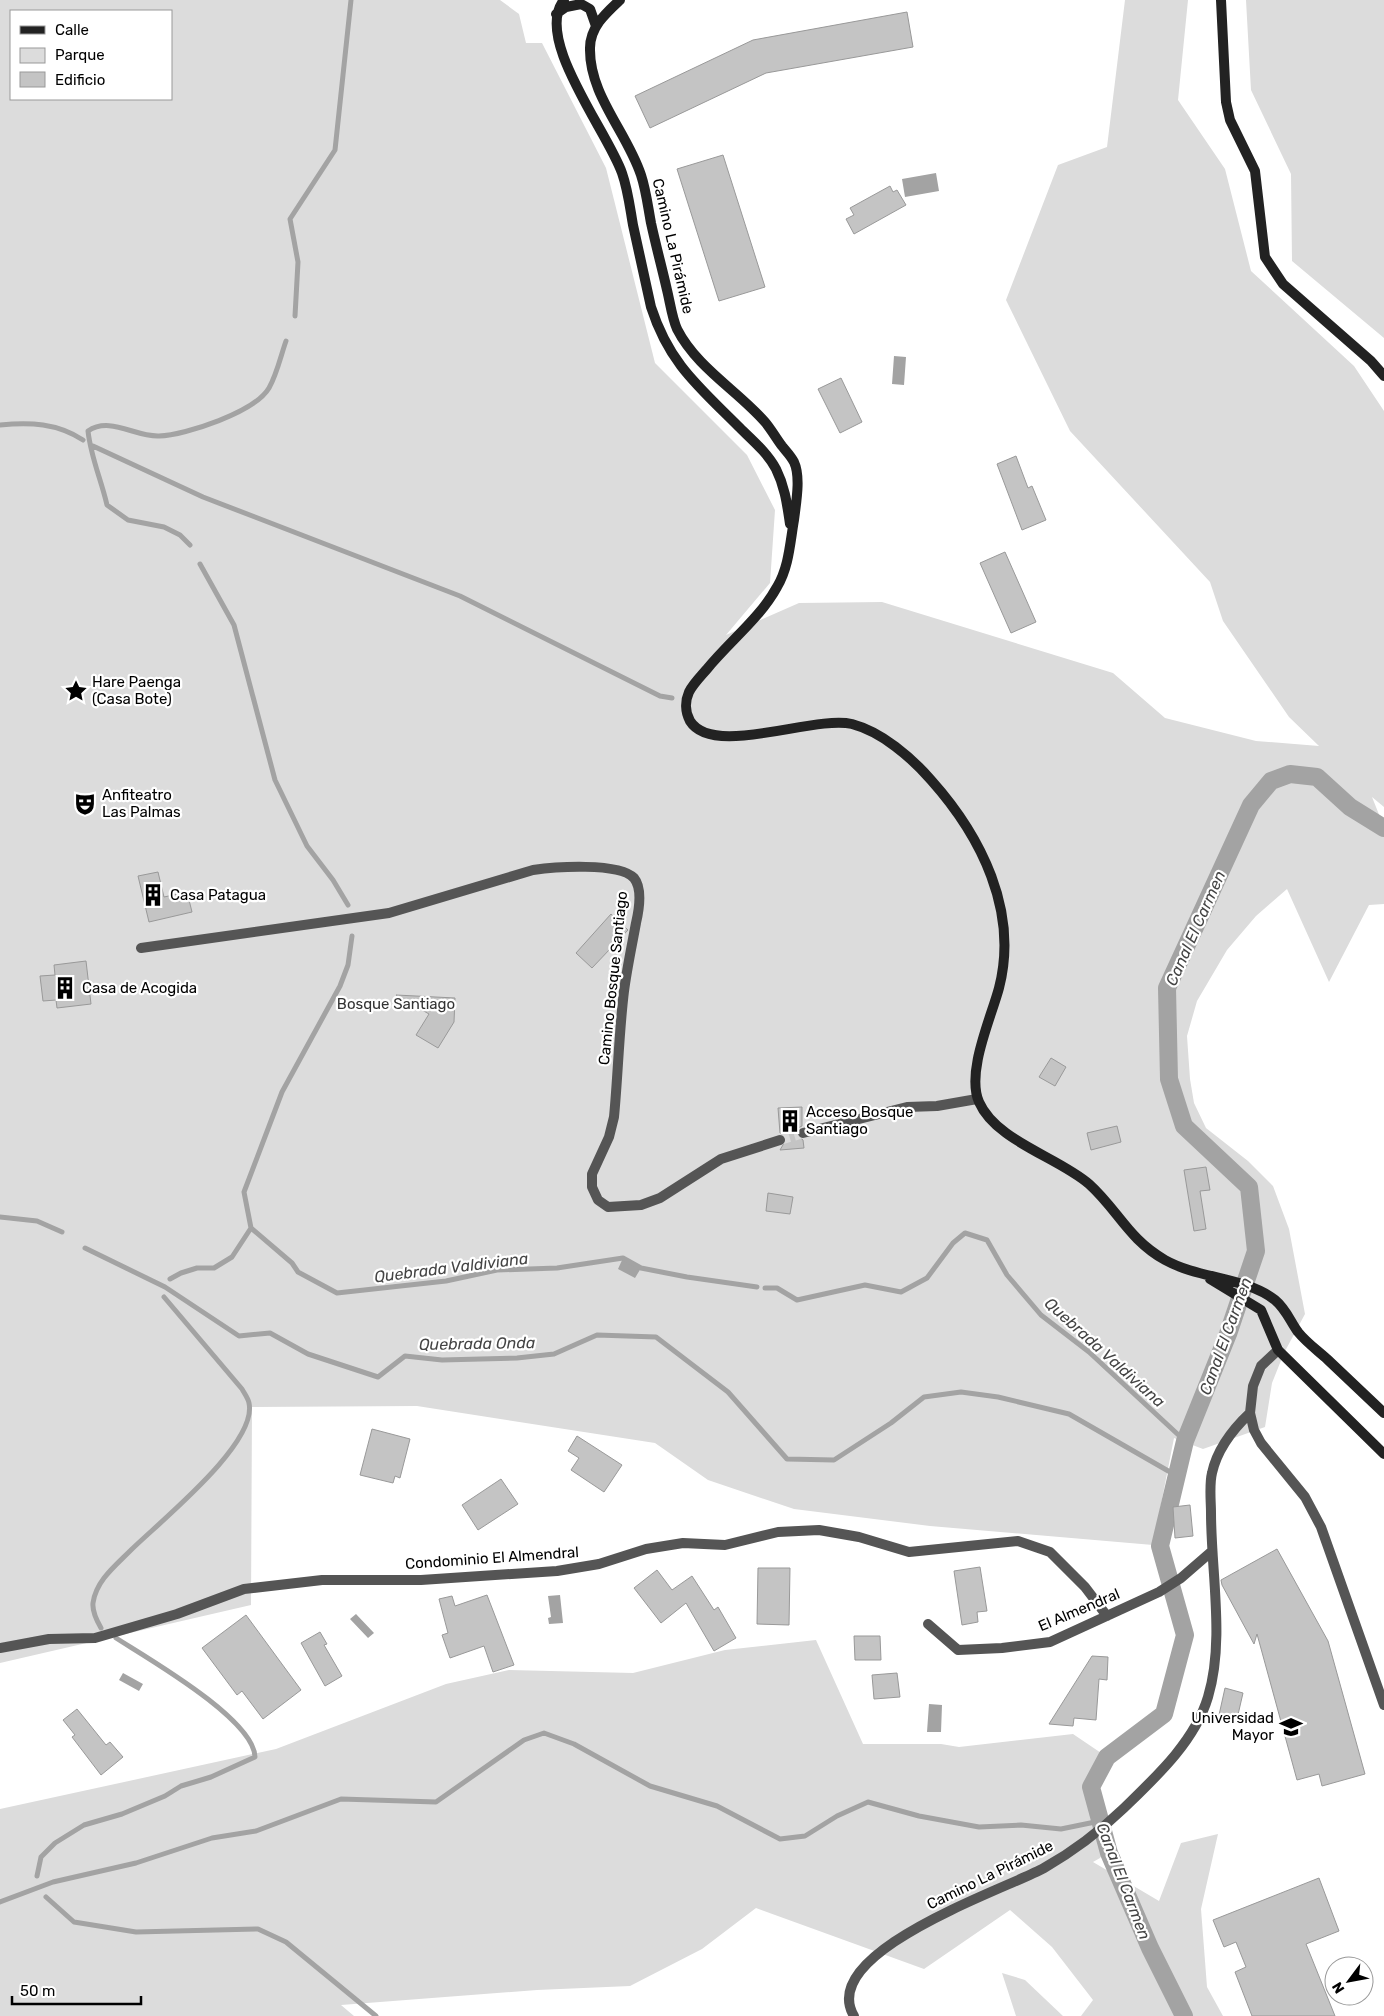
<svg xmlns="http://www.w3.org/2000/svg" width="1384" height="2016" font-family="Rubik,sans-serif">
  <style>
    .green { fill: #dcdcdc; fill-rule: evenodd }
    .water { fill: #a3a3a3 }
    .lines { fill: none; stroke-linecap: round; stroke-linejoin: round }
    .stream { stroke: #a3a3a3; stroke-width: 5 }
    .canal { stroke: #a3a3a3; stroke-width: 18 }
    .building { fill: #c4c4c4; stroke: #999 }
    .street-tunnel { stroke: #d9d9d9; stroke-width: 10; stroke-dasharray: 10 5; stroke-linecap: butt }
    .street { stroke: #555; stroke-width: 10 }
    .secondary { stroke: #222; stroke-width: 10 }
    .labels { text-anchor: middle; stroke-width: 4.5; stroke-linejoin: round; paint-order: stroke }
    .street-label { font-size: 15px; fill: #000; stroke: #fff }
    .poi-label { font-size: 15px; fill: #000; stroke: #fff; text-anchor: start }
    .park-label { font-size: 15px; fill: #333; stroke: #fff }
    .water-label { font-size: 16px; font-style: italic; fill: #444; stroke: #fff }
  </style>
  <rect width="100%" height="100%" fill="#fff"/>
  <path class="green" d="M 0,0 L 500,0 L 519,14 L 526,43 L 542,43 L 606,168 L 655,363 L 747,455 L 775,510 L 770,583 L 726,635 L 799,603 L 882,602 L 1113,673 L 1165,718 L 1256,741 L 1319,746 L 1289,717 L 1223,621 L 1210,582 L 1070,431 L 1006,300 L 1058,165 L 1107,147 L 1125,0 L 1188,0 L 1178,100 L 1225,169 L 1251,271 L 1354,366 L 1384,411 L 1384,807 L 1372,797 L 1384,827 L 1384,904 L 1369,905 L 1329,982 L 1287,889 L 1256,916 L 1227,950 L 1197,1001 L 1187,1036 L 1190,1079 L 1194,1103 L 1206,1128 L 1248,1161 L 1273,1186 L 1289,1229 L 1305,1314 L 1284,1353 L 1272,1383 L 1265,1427 L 1203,1449 L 1174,1438 L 1153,1545 L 930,1526 L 794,1509 L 708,1480 L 655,1443 L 417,1406 L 252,1407 L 251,1605 L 0,1663 ZM 11,11 L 171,11 L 171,99 L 11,99 Z
    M 1246,0 L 1384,0 L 1384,338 L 1292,261 L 1291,174 L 1251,90 Z
    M 816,1640 L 863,1744 L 941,1744 L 959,1747 L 1073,1734 L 1107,1757 L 1091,1787 L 1112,1839 L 1100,1858 L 1093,1862 L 1159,1901 L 1181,1843 L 1218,1834 L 1201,1909 L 1207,1987 L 1223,2016 L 1081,2016 L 1093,2000 L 1052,1947 L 1010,1910 L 924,1969 L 756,1908 L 702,1949 L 630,1986 L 537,1990 L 341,2005 L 354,2016 L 0,2016 L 0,1809 L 276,1749 L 446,1684 L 509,1670 L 633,1673 L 725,1650 Z
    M 1002,1973 L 1025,1980 L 1063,2016 L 1016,2016 Z"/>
  <path class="water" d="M 936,173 L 939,191 L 905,197 L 902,179 Z
    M 894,356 L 906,357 L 904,385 L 892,384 Z
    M 623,1258 L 641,1268 L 635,1278 L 618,1269 Z
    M 560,1595 L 563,1623 L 549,1624 L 548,1618 L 551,1617 L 548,1596 Z
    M 356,1614 L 374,1633 L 368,1638 L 350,1619 Z
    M 123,1673 L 143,1684 L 139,1691 L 119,1680 Z
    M 929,1704 L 942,1705 L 941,1732 L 927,1732 Z"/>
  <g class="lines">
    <path class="stream" d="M 295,316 L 298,262 L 290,219 L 335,150 L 351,0
      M 0,425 C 30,422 57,423 83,440
      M 93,446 L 203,497 L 460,596 L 660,696 L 672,698
      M 190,545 L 180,535 L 164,527 L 128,520 L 107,505 C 101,479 91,458 88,431 C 110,416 135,437 159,436 C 186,435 255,412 269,388 C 277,374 281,355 286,341
      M 200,564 L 234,625 L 275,780 L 307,846 L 333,880 L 348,905
      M 352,936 L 348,965 L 340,986 L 282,1092 L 244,1192 L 251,1228 L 292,1263 L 298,1272 L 337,1293 L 446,1281 L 497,1270 L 557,1268 L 623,1258 L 641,1268 L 687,1277 L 757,1287
      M 0,1217 L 37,1221 L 62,1232
      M 85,1248 L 165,1287 L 239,1336 L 270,1333 L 308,1354 L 378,1377 L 405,1356 L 442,1360 L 517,1358 L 554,1354 L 597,1335 L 656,1337 L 728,1392 L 787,1459 L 834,1460 L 891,1423 L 924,1397 L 961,1392 L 998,1397 L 1069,1414 L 1177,1476
      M 170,1279 L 181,1273 L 197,1268 L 214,1268 L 232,1257 L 251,1228
      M 765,1288 L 777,1288 L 797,1300 L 865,1285 L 901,1292 L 927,1278 L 953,1243 L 965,1233 L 987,1240 L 1007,1275 L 1041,1315 L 1089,1352 L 1185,1441
      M 101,1628 C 97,1621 92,1612 93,1603 C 96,1581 115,1566 130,1551 C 158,1523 258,1444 249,1403 C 248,1398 244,1393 242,1389 L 164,1297
      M 37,1876 L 41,1857 L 55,1843 L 84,1825 L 122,1814 L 165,1796 L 181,1786 L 211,1777 L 255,1757 C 254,1719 147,1658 116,1638
      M 46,1897 L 74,1922 L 136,1932 L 258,1929 L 286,1942 L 376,2016
      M 0,1902 L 53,1882 L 136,1863 L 212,1838 L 256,1831 L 341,1799 L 436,1802 L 524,1740 L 544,1733 L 574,1744 L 650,1786 L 717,1806 L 780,1839 L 805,1836 L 837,1816 L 868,1802 L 919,1816 L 979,1827 L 1021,1825 L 1061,1829 L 1100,1821"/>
    <path class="canal" d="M 1184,2016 L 1150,1948 L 1109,1853 L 1091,1787 L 1107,1757 L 1164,1714 L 1185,1635 L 1160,1546 L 1185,1441 L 1228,1334 L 1256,1251 L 1249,1187 L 1184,1126 L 1169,1079 L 1167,988 L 1251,805 L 1271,781 L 1290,774 L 1317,777 L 1350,807 L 1384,828"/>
  </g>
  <path class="building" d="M 907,12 L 913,47 L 766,73 L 650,128 L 635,96 L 753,40 Z
    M 723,155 L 765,287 L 719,301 L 677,169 Z
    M 890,186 L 893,192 L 897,190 L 906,205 L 854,234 L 846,219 L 854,215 L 850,208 Z
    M 841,378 L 862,422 L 840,433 L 818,389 Z
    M 1016,456 L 1028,488 L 1032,486 L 1046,520 L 1022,530 L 997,464 Z
    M 1005,552 L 1036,622 L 1011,633 L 980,563 Z
    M 158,872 L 164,897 L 187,892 L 192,912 L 149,922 L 138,876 Z
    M 611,914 L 628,930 L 592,968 L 576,953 Z
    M 86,961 L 91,1004 L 57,1008 L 56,1000 L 43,1001 L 40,976 L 55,975 L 54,965 Z
    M 396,995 L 455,998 L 454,1022 L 438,1048 L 416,1035 L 429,1014 Z
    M 1051,1058 L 1066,1067 L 1055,1086 L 1039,1077 Z
    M 802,1107 L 802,1126 L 798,1128 L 796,1134 L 803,1140 L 804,1148 L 780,1150 L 787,1138 L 780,1133 L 778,1108 Z
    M 1117,1126 L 1121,1142 L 1091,1150 L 1087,1133 Z
    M 1206,1167 L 1210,1190 L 1200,1191 L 1206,1229 L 1194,1231 L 1184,1170 Z
    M 768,1193 L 793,1197 L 790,1214 L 766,1211 Z
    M 372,1429 L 410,1439 L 400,1478 L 395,1476 L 393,1483 L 360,1475 Z
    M 577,1436 L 622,1465 L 604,1492 L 571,1470 L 579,1458 L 568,1451 Z
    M 501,1479 L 518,1504 L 478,1530 L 462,1505 Z
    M 1190,1505 L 1193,1536 L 1175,1538 L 1173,1507 Z
    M 1277,1549 L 1328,1641 L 1365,1774 L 1322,1786 L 1319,1774 L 1297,1780 L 1257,1634 L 1254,1644 L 1222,1585 L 1221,1580 Z
    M 980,1567 L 987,1611 L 977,1612 L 978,1622 L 962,1625 L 954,1571 Z
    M 758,1568 L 790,1568 L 789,1625 L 757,1624 Z
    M 657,1570 L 672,1590 L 692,1576 L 714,1610 L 718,1607 L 736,1638 L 714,1651 L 686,1603 L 661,1623 L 634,1588 Z
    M 487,1595 L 514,1665 L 493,1672 L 484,1646 L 450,1658 L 442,1635 L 448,1633 L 439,1599 L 452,1596 L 455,1606 Z
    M 246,1615 L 301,1690 L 263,1719 L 242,1691 L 237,1695 L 202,1648 Z
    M 320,1632 L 327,1644 L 324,1645 L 342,1676 L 325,1686 L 301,1643 Z
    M 854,1636 L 880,1636 L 881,1660 L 855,1660 Z
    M 1092,1656 L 1108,1657 L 1107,1680 L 1099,1679 L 1096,1720 L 1074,1718 L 1073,1726 L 1049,1724 Z
    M 897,1673 L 900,1697 L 874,1699 L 872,1675 Z
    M 1225,1688 L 1243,1693 L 1237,1719 L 1219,1715 Z
    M 77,1709 L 106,1745 L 110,1742 L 123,1757 L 101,1775 L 72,1737 L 75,1735 L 63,1720 Z
    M 1319,1878 L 1339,1931 L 1306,1944 L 1335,2016 L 1252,2016 L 1235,1972 L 1246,1967 L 1236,1942 L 1224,1947 L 1213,1920 Z"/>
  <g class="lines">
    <path class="street-tunnel" d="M 780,1140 L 803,1133"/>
    <path class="street" d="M 141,948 L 389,913 L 533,870 C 554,867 619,862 634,878 C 643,889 639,910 636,923 C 632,945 627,968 624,991 C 619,1032 618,1075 614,1117 L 609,1137 L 592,1174 L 592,1187 L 598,1200 L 608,1207 L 641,1205 L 660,1198 L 721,1159 L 780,1140
      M 803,1133 L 907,1107 L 937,1106 L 977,1099
      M 1278,1350 L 1261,1366 L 1253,1386 L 1250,1413 L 1254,1430 L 1261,1443 L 1305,1497 L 1321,1527 L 1384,1705
      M 928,1624 L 958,1650 L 1002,1648 L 1050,1642 L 1159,1592 L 1181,1578 L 1211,1552
      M 0,1648 L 49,1639 L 95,1638 L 177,1614 L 244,1589 L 322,1580 L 421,1580 L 557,1571 L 599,1564 L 646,1549 L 683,1543 L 725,1545 L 778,1532 L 819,1530 L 859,1537 L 909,1552 L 1018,1541 L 1050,1552 L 1085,1587 L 1107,1616
      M 854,2016 C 816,1952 1006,1889 1044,1868 C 1074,1851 1099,1832 1124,1808 C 1156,1777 1195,1741 1208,1697 C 1225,1641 1211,1572 1211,1513 C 1211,1501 1209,1485 1212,1473 C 1217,1450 1233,1429 1250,1413"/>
    <path class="secondary" d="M 564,0 C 533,38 608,132 622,173 C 628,190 630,208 633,225 C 639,253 645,280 651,307 C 669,363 698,386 738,426 C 751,439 767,452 776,469 C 785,487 787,504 790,524
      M 620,0 C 606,13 590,27 590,48 C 589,95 627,132 641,175 C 646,190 648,207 651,223 C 656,246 662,268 667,290 C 670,302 672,318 677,329 C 697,368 737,390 765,422 C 771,429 776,438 782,446 C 786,451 791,456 794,462 C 801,477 796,503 794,520 C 790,543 789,567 777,587 C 760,618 730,641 707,669 C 701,676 693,684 689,692 C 685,701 685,712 690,721 C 713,758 813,715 852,724 C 882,732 911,757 931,780 C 981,836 1019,911 999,988 C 991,1018 966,1072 979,1102 C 996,1141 1058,1157 1089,1184 C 1118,1210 1128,1239 1165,1260 C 1199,1279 1246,1277 1275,1300 C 1286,1309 1290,1321 1298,1332 C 1306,1342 1317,1350 1327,1359 C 1346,1377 1365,1395 1384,1413
      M 1221,0 L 1226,102 L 1230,120 L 1255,171 L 1265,257 L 1283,284 L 1371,361 L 1384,376
      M 556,14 L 566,7 L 581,4 L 590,9 L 596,26
      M 1210,1279 L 1261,1310 L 1278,1350 L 1384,1454"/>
  </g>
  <defs>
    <symbol id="sight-bare" viewBox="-9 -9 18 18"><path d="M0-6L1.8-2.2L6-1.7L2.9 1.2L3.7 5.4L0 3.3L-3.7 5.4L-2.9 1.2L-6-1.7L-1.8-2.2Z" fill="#000" stroke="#fff" stroke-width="2.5" paint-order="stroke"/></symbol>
    <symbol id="theatre-bare" viewBox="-9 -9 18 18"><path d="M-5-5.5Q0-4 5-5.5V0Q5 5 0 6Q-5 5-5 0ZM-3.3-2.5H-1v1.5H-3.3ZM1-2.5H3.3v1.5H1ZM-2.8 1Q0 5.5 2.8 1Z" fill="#000" stroke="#fff" stroke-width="2.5" paint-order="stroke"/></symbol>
    <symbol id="building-bare" viewBox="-9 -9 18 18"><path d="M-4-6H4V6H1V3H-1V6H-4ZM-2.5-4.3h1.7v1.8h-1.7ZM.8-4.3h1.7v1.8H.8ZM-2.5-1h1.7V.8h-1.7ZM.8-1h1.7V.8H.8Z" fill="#000" stroke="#fff" stroke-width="2.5" paint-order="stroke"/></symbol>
    <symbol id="university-bare" viewBox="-9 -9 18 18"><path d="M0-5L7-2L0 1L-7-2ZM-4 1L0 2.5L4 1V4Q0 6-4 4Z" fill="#000" stroke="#fff" stroke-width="2.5" paint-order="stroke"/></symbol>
  </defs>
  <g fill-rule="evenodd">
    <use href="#sight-bare" x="60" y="675" width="32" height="32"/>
    <use href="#theatre-bare" x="69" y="788" width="32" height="32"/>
    <use href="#building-bare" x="137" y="879" width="32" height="32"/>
    <use href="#building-bare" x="49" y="972" width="32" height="32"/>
    <use href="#building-bare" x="774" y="1105" width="32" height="32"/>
    <use href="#university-bare" x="1275" y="1711" width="32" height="32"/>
  </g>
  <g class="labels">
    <g class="street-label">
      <text transform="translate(673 246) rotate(77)" y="5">Camino La Pirámide</text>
      <text transform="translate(613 978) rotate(-84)" y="5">Camino Bosque Santiago</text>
      <text transform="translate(492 1558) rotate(-4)" y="5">Condominio El Almendral</text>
      <text transform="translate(1079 1610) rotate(-23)" y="5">El Almendral</text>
      <text transform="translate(990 1875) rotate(-26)" y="5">Camino La Pirámide</text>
    </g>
    <g class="poi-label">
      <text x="92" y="687">Hare Paenga<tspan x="92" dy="17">(Casa Bote)</tspan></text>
      <text x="102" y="800">Anfiteatro<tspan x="102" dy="17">Las Palmas</tspan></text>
      <text x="170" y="900">Casa Patagua</text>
      <text x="82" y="993">Casa de Acogida</text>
      <text x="806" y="1117">Acceso Bosque<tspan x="806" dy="17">Santiago</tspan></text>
      <text x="1274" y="1723" text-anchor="end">Universidad<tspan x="1274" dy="17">Mayor</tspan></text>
    </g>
    <g class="park-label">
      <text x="396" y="1009">Bosque Santiago</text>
    </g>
    <g class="water-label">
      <text transform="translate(1195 928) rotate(-66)" y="6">Canal El Carmen</text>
      <text transform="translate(451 1267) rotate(-7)" y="6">Quebrada Valdiviana</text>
      <text transform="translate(1225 1336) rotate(-70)" y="6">Canal El Carmen</text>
      <text transform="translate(477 1343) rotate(-1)" y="6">Quebrada Onda</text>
      <text transform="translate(1105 1352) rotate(42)" y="6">Quebrada Valdiviana</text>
      <text transform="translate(1124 1881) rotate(69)" y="6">Canal El Carmen</text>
    </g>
  </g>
  <rect x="10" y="10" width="162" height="90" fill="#ffffff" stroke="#999999"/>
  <rect x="20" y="26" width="25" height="8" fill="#222222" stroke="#999999"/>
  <text x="55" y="35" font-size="15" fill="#000000">Calle</text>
  <rect x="20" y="48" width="25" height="15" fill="#dcdcdc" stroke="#999999"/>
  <text x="55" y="60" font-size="15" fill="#000000">Parque</text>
  <rect x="20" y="72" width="25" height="15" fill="#c4c4c4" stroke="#999999"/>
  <text x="55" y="85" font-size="15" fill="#000000">Edificio</text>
  <g transform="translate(1349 1981) rotate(238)"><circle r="24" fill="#ffffff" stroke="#999999"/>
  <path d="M0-4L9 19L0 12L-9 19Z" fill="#000000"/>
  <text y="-8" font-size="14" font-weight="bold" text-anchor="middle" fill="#000000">N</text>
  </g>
  <path d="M12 1996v8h129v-8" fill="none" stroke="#000000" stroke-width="2.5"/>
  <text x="20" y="1996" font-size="15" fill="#000000" stroke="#ffffff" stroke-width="4" paint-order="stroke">50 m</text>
</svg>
